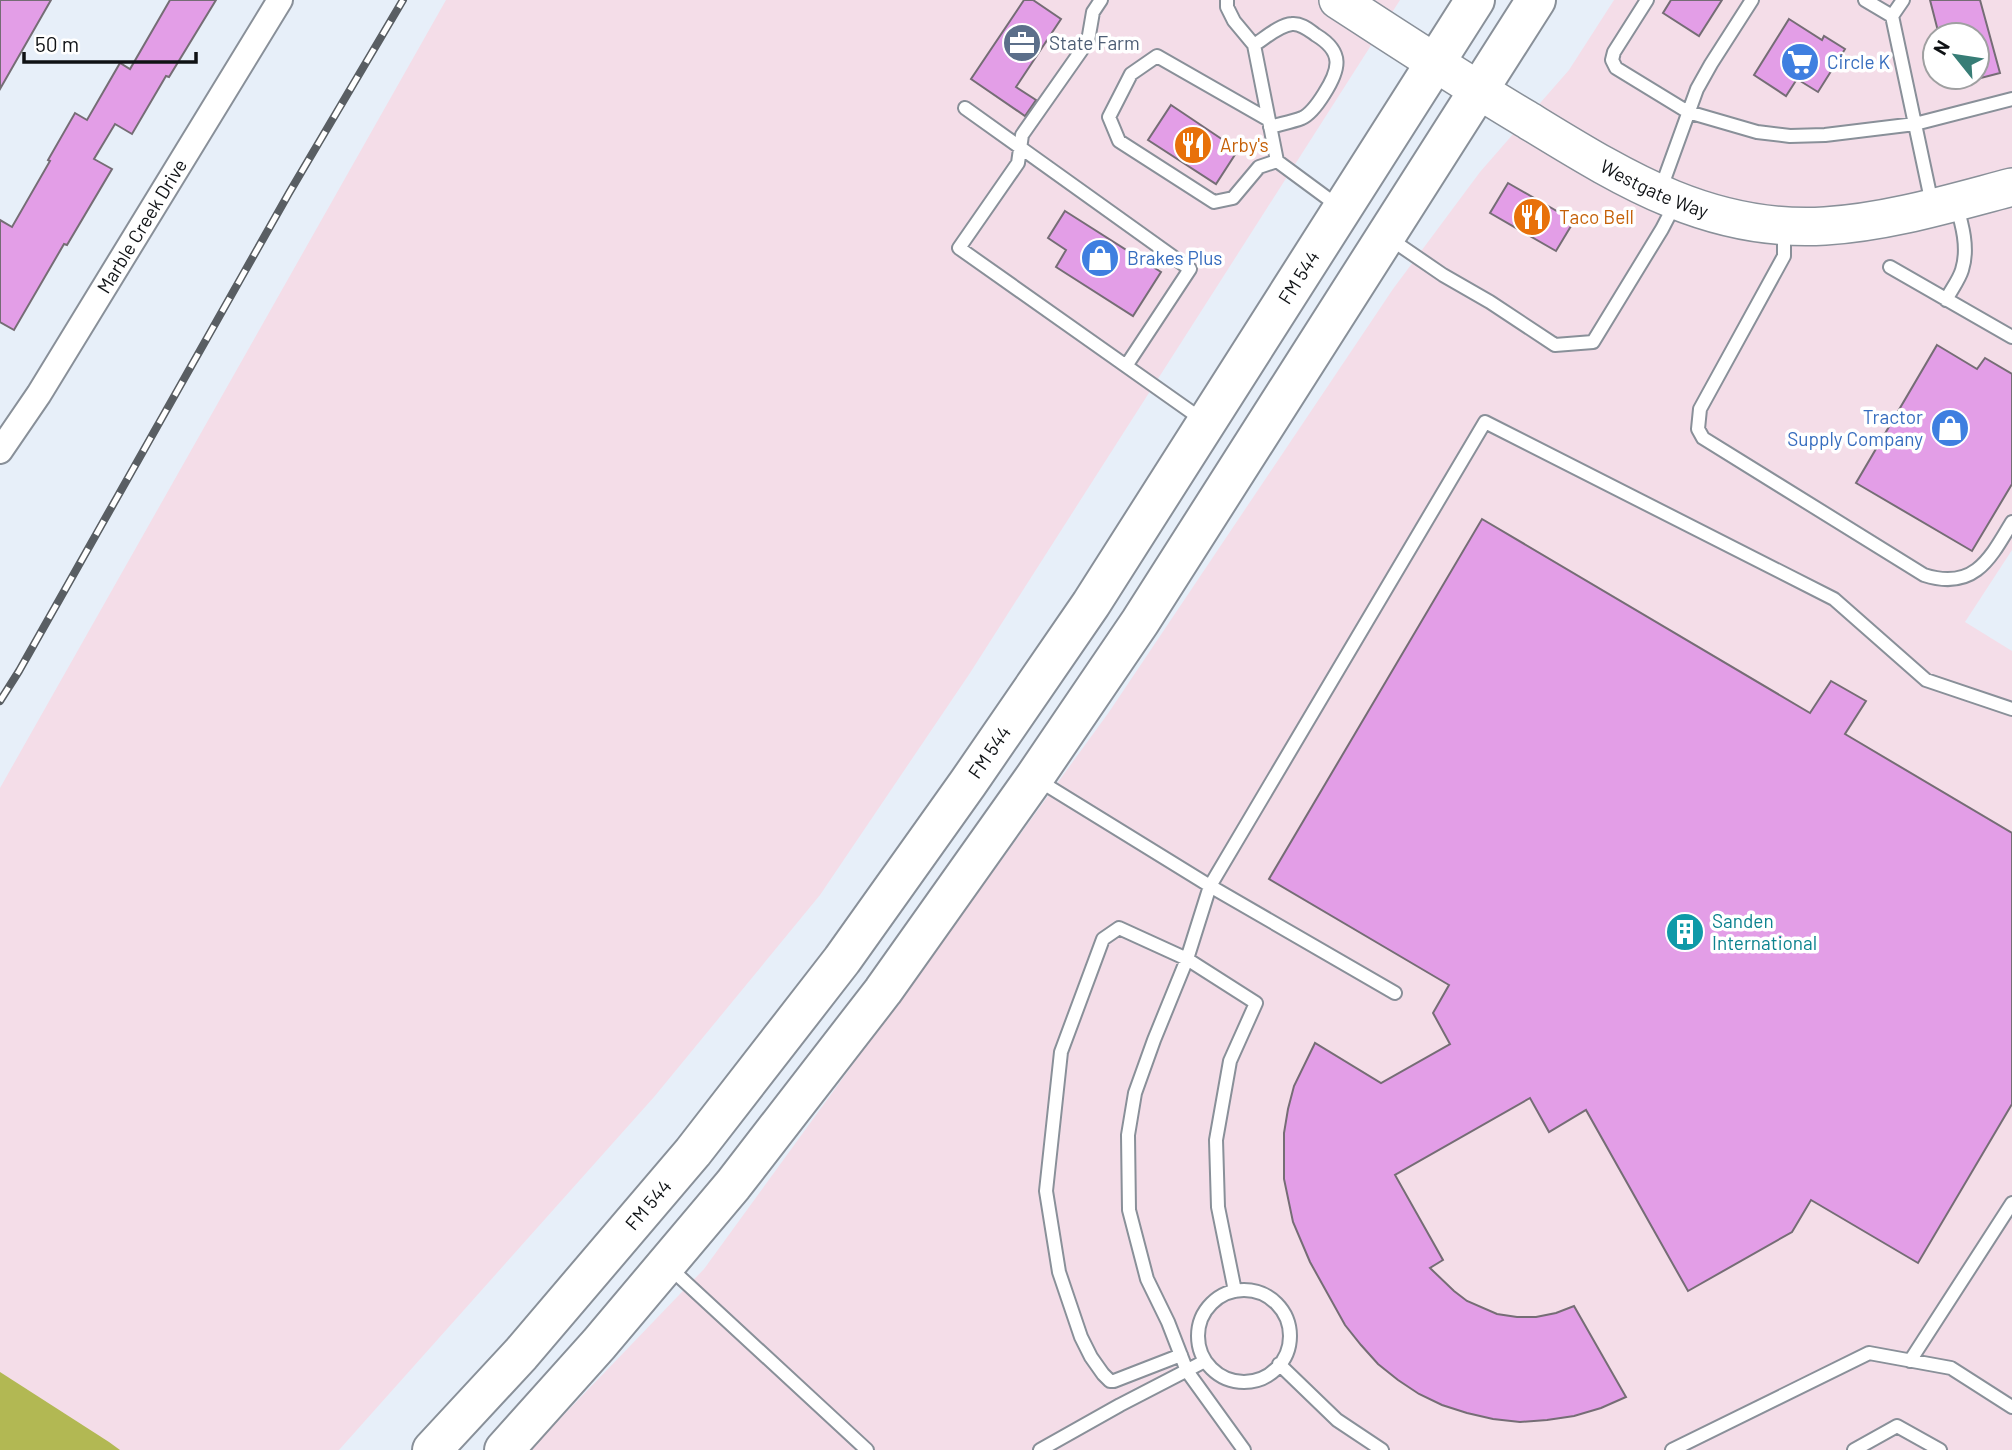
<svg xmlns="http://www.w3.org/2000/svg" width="2012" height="1450" font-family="Barlow,sans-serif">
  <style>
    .commercial { fill: #f4dde8; fill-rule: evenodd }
    .forest { fill: #b2b853 }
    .building { fill: #e39ee7; stroke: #756d75; stroke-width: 2 }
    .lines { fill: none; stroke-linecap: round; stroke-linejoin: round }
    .lane-casing { stroke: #899099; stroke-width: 16 }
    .street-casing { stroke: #899099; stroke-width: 28 }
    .secondary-casing { stroke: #899099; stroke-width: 40 }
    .primary-casing { stroke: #899099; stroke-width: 42 }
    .lane { stroke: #fff; stroke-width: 12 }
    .street { stroke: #fff; stroke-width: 24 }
    .secondary { stroke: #fff; stroke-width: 37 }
    .primary { stroke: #fff; stroke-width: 38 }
    .rail-casing { stroke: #595e63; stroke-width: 8 }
    .rail { stroke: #fff; stroke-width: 5; stroke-dasharray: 16; stroke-linecap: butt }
    .labels { text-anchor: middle; stroke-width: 7; stroke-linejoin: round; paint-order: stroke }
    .service-label { font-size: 19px; fill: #4e5e75; stroke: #fff; text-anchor: start }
    .shop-label { font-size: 19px; fill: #366cbe; stroke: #fff; text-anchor: start }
    .food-label { font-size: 19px; fill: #c56008; stroke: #fff; text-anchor: start }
    .street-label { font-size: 19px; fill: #0f1215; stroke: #fff }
    .culture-label { font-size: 19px; fill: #0d838f; stroke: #fff; text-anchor: start }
  </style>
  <rect width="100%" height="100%" fill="#e7eff9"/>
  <path class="commercial" d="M 446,0 L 1400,0 L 970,673 L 820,895 L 654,1097 L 339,1450 L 0,1450 L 0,788 Z
    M 1614,0 L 2012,0 L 2012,550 L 1965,622 L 2012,651 L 2012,1450 L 530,1450 L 704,1269 L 1109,712 L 1393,289 L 1480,172 L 1569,70 ZM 1935,35 L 1977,35 L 1977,77 L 1935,77 Z"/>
  <path class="forest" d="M 0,1372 L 109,1442 L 120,1450 L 0,1450 Z"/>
  <path class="building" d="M 0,0 L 51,0 L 0,89 Z
    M 170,0 L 216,0 L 169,77 L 166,76 L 132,134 L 115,124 L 94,159 L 112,169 L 67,245 L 64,244 L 14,330 L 0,322 L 0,220 L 12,227 L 50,161 L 48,160 L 75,113 L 87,120 L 120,63 L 130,69 Z
    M 1024,0 L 1033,0 L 1061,19 L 1016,87 L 1036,100 L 1025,116 L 971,79 Z
    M 1671,0 L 1722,0 L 1699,36 L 1663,13 Z
    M 1930,0 L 1980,0 L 2000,73 L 1977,79 L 1977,35 L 1939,35 Z
    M 1789,19 L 1822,40 L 1824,36 L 1845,49 L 1818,92 L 1797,79 L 1786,96 L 1754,75 Z
    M 1171,105 L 1238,150 L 1216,184 L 1148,140 Z
    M 1508,183 L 1574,221 L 1556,251 L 1490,213 Z
    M 1065,211 L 1161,272 L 1133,316 L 1056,267 L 1066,250 L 1048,238 Z
    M 1937,345 L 1977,369 L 1985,358 L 2012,374 L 2012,484 L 1972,551 L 1856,483 Z
    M 1482,519 L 1810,713 L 1831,681 L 1866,701 L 1845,734 L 2012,833 L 2012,1104 L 1918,1263 L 1811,1200 L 1792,1232 L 1688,1291 L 1586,1110 L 1549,1132 L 1530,1098 L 1395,1175 L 1443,1260 L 1430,1268 L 1454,1291 L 1467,1301 L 1497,1314 L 1517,1317 L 1536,1317 L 1556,1313 L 1574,1306 L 1626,1397 L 1601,1408 L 1574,1416 L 1547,1420 L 1520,1422 L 1493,1419 L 1467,1413 L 1442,1405 L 1419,1394 L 1398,1380 L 1378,1364 L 1361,1345 L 1345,1325 L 1310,1262 L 1293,1222 L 1284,1179 L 1284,1133 L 1288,1109 L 1294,1086 L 1315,1043 L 1381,1083 L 1450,1044 L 1433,1013 L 1449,985 L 1269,879 Z"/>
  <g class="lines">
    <defs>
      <path id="lane" d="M 1101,0 L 1093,12 L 1088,41 L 1022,135 L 1018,163 L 959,248 L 1204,421
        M 1227,0 L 1227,7 L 1234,21 L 1254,45 L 1277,161 L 1338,206
        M 1647,0 L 1614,52 L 1612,60 L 1616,68 L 1688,112 L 1757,132 L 1790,136 L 1825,135 L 1915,124 L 2012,99
        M 1865,0 L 1892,16 L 1932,204
        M 1892,16 L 1903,0
        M 1254,45 C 1264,39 1279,25 1292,24 C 1301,23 1309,30 1316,35 C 1344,52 1340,69 1324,94 C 1319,102 1311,114 1302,118 C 1292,122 1280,124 1270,127
        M 965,108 L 1190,269 L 1126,366
        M 1269,120 L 1157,56 L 1131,74 L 1109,117 L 1119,141 L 1214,202 L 1233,198 L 1259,167 L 1277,161
        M 1660,191 L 1697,89 L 1711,64 L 1752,0
        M 1784,229 L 1784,256 L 1700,409 L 1698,429 L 1703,438 L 1924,575 C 1974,591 1990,559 2012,522
        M 1389,238 L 1443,275 L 1490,302 L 1555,345 L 1593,342 L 1662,229 L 1676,202
        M 1890,267 L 2012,337
        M 1946,300 C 1951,290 1959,280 1962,270 C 1969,248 1962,224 1956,204
        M 1038,780 L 1210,886 L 1187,959 L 1256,1003 L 1230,1061 L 1216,1140 L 1218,1207 L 1235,1291
        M 1395,993 L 1210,886 L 1485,422 L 1834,599 L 1926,680 L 2012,709
        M 669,1267 L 867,1450
        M1198 1336a46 46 0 1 1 92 0a46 46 0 1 1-92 0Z
        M 1181,1355 L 1114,1381 L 1110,1381 L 1103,1374 L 1091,1357 L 1081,1337 L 1059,1272 L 1046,1191 L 1061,1052 L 1103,939 L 1119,928 L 1187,959 L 1154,1040 L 1135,1093 L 1128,1135 L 1129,1210 L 1147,1279 L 1168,1322 L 1187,1371 L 1244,1450
        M 1910,1361 L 2012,1203
        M 1279,1364 L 1337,1420 L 1382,1450
        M 1040,1450 L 1120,1405 L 1205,1361
        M 1672,1450 L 1869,1353 L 1951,1368 L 2012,1407
        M 1854,1450 L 1897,1426 L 1940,1450"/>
      <g id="street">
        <path id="s1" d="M 0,451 L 39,394 L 280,0"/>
      </g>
      <g id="secondary">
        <path id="s2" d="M 1338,0 C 1400,40 1462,81 1526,119 C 1621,177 1708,233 1825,226 C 1889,222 1951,203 2012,187"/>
      </g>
      <g id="primary">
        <path id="s3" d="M 432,1450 L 521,1354 L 693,1152 L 842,960 L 968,783 L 1091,604 L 1475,0"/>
        <path d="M 504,1450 L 599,1344 L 733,1185 L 883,991 L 1034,778 L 1140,622 L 1536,0"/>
      </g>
    </defs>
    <use href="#lane" class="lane-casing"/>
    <use href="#street" class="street-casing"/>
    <use href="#secondary" class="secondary-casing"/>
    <use href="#primary" class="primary-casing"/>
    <use href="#lane" class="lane"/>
    <use href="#street" class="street"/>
    <use href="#secondary" class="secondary"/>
    <use href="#primary" class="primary"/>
    <defs>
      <path id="rail" d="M 0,701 L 19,671 L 289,193 L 403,0"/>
    </defs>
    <use href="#rail" class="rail-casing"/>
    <use href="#rail" class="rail"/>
  </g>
  <defs>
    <symbol id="office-disc" viewBox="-11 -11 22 22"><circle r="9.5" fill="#5c6f8a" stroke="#fff"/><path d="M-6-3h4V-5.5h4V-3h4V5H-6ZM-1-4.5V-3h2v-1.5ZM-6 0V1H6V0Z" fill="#fff"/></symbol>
    <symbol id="supermarket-disc" viewBox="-11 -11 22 22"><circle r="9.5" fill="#3f7fe0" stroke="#fff"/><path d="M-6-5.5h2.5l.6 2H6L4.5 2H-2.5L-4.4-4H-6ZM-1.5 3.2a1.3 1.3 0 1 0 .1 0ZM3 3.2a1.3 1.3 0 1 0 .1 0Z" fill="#fff"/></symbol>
    <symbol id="restaurant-disc" viewBox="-11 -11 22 22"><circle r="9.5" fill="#e8710a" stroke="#fff"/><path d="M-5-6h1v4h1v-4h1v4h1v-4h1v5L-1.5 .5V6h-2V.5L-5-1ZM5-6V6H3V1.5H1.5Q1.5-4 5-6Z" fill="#fff"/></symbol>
    <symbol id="shop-disc" viewBox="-11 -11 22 22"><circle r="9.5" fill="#3f7fe0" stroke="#fff"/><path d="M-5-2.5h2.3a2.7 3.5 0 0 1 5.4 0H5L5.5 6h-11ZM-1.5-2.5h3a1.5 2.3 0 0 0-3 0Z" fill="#fff"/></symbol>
    <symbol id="building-disc" viewBox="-11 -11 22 22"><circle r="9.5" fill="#0f9aa8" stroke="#fff"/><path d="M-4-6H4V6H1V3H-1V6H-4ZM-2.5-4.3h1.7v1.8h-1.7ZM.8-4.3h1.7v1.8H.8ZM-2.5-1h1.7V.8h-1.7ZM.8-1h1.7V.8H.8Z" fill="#fff"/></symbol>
  </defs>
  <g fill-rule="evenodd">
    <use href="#office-disc" x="1000" y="21" width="44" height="44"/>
    <use href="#supermarket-disc" x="1778" y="40" width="44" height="44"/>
    <use href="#restaurant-disc" x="1171" y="123" width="44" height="44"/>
    <use href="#restaurant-disc" x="1510" y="195" width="44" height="44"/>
    <use href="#shop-disc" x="1078" y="236" width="44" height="44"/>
    <use href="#shop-disc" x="1928" y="406" width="44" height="44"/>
    <use href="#building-disc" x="1663" y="910" width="44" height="44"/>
  </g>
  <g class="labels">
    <g class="service-label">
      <text x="1049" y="50">State Farm</text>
    </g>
    <g class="shop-label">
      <text x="1827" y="69">Circle K</text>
      <text x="1127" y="265">Brakes Plus</text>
      <text x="1923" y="424" text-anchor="end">Tractor<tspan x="1923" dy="22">Supply Company</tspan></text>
    </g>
    <g class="food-label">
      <text x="1220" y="152">Arby's</text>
      <text x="1559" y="224">Taco Bell</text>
    </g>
    <g class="street-label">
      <text dy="7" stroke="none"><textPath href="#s2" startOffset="369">Westgate Way</textPath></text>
      <text dy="7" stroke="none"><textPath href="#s1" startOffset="266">Marble Creek Drive</textPath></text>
      <text dy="7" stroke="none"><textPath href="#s3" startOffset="1461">FM 544</textPath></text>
      <text dy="7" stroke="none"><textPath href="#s3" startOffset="894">FM 544</textPath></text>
      <text dy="7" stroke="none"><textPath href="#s3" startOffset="327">FM 544</textPath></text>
    </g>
    <g class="culture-label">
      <text x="1712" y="928">Sanden<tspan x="1712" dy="22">International</tspan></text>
    </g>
  </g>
  <g transform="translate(1956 56) rotate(300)"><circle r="33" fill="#ffffff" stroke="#9fa0a1" stroke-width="2"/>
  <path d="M0-5L12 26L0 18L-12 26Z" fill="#377d76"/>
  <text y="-10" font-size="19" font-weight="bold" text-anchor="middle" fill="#0f1215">N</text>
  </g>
  <path d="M24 52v10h172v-10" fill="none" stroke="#0f1215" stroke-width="3.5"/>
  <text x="35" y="52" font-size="21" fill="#0f1215" stroke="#ffffff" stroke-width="5" paint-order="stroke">50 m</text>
</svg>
